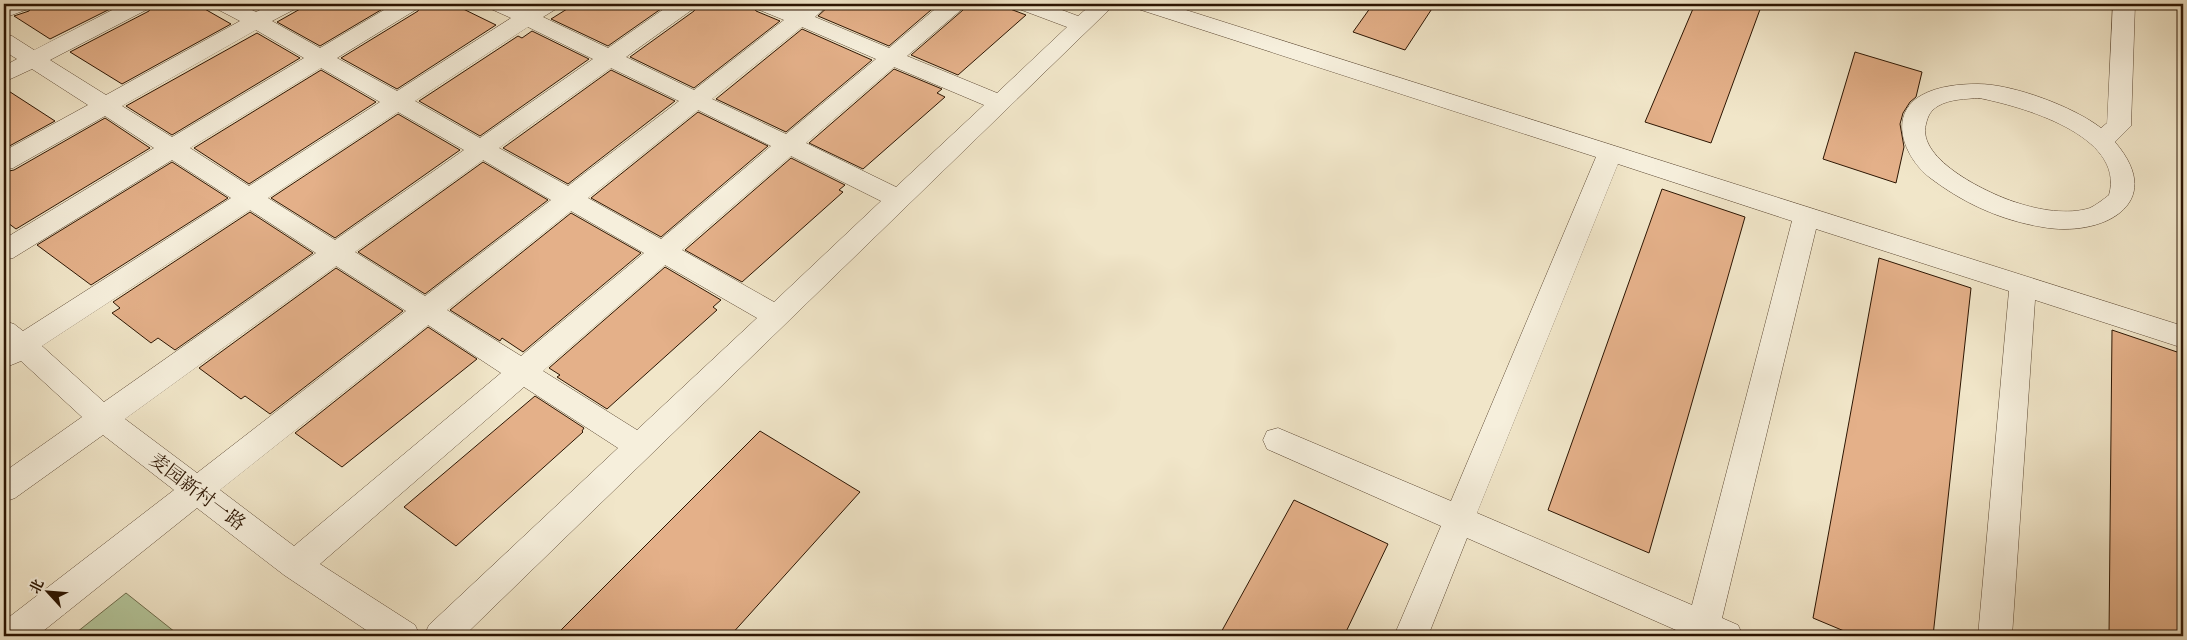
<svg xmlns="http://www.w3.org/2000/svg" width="2187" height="640" font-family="'Sorts Mill Goudy','Noto Serif SC',serif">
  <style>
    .green { fill: #b4c69b; stroke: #706e4e }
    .building { fill: #e4b089; stroke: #2c1502 }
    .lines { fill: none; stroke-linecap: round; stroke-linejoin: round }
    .minor-casing { stroke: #5d4934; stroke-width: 1 }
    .minor { fill: #f6efdc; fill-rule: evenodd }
    .labels { text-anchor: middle; stroke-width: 4; stroke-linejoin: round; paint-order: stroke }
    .street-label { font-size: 19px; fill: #2c1502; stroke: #f6efdc }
  </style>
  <rect width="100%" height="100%" fill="#f1e6c9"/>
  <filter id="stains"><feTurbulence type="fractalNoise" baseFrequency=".004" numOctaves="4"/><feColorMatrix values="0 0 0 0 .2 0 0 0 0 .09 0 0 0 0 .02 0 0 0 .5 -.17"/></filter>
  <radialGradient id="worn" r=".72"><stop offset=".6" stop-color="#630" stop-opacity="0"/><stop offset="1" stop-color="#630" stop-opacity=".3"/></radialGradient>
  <path class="green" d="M 126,593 L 180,636 L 72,636 Z"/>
  <path class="building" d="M 33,4 L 120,4 L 50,39 L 14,16 L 29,11 Z
    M 153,4 L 196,4 L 231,24 L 122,84 L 70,52 L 149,11 Z
    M 309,4 L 391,4 L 320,46 L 277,22 Z
    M 422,4 L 453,4 L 496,25 L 397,89 L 341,58 L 418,11 Z
    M 575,4 L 668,4 L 608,46 L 551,19 Z
    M 698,4 L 752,4 L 756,11 L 780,21 L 694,88 L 630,57 L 694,11 Z
    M 831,4 L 938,4 L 889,46 L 818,16 Z
    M 967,4 L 997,4 L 1026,15 L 958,75 L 911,55 L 963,10 Z
    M 1373,4 L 1435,4 L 1405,50 L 1353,32 Z
    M 1695,4 L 1762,4 L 1711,143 L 1645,122 Z
    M 802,29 L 872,60 L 786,132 L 716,99 Z
    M 532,31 L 589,59 L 480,136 L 419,101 L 518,36 L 522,38 Z
    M 257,33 L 300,58 L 172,135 L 126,106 Z
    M 1855,52 L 1922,72 L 1916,97 L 1910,102 L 1903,113 L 1900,124 L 1904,147 L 1896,183 L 1823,159 Z
    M 894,69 L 942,89 L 937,93 L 945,97 L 863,169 L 809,143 Z
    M 321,70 L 376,102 L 249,184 L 194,148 Z
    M 611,70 L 675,101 L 568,184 L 503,148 Z
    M 4,88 L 55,121 L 4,149 Z
    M 698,112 L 768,146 L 661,237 L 591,198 Z
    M 398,114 L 460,150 L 335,238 L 271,198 Z
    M 105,118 L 150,148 L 16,229 L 4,220 L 4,172 L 14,170 Z
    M 791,158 L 845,185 L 839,190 L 843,192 L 742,282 L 685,250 Z
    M 172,162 L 228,198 L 91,285 L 37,245 Z
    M 483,162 L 548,200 L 425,294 L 358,252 Z
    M 1662,189 L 1745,217 L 1649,553 L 1548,510 Z
    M 250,212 L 313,253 L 175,350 L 158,338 L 151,343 L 112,313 L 120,308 L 113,302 Z
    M 571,213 L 641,253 L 523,352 L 502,338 L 500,341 L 450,310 Z
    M 1879,258 L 1971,288 L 1933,636 L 1856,636 L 1813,618 Z
    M 665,267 L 721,300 L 713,307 L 717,310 L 607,409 L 557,377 L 560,375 L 549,368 Z
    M 336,268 L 403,311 L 270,414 L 245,396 L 241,399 L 199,368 Z
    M 428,327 L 477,359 L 342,467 L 295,433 Z
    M 2112,330 L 2183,354 L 2183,636 L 2109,636 Z
    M 535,396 L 584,428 L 582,431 L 583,432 L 456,546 L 404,507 Z
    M 760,431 L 860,492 L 730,636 L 555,636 Z
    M 1294,500 L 1388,544 L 1344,636 L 1219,636 Z"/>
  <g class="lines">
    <defs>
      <path id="minor" d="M 4,4 L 31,4 L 28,9 L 4,18 Z
        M 124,4 L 151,4 L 148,9 L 50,60 L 106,95 L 240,21 L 217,9 L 214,4 L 240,4 L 256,12 L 272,4 L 298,4 L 295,9 L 272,21 L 320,48 L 394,4 L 420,4 L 417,9 L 337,58 L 397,91 L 511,18 L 491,9 L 488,4 L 515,4 L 526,9 L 534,4 L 559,4 L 556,9 L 543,17 L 608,48 L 671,4 L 696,4 L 693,9 L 626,57 L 694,90 L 784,20 L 757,9 L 754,4 L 783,4 L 797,10 L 805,4 L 829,4 L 815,17 L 889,48 L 941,4 L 965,4 L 962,9 L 907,56 L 997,93 L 1067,27 L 1019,9 L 1016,4 L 1046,4 L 1078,16 L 1092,4 L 1115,4 L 464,636 L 424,636 L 429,625 L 618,448 L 524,387 L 320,564 L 415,625 L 420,636 L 375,636 L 284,575 L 197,508 L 37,636 L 4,636 L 4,621 L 174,490 L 103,435 L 15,498 L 4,502 L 4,472 L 82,417 L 21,361 L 4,368 L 4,321 L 14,324 L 23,331 L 231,198 L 172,160 L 13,258 L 4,260 L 4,239 L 154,148 L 105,116 L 13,168 L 4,170 L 4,151 L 88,105 L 32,69 L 4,82 L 4,66 L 17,59 L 4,51 L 4,34 L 12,36 L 34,50 ZM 528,27 L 593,59 L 480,138 L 415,101 ZM 802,27 L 876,59 L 786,134 L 712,99 ZM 256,30 L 304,58 L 172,137 L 122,106 ZM 894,67 L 984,105 L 896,187 L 806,143 ZM 321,68 L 380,102 L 249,186 L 190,148 ZM 611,68 L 679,101 L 568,186 L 499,148 ZM 698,110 L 771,146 L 661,239 L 588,198 ZM 398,112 L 464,150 L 335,240 L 268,198 ZM 791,156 L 881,201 L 774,302 L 682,250 ZM 483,160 L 551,200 L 425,296 L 355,252 ZM 250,210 L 316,253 L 104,402 L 42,346 ZM 571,211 L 644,253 L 521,356 L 447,310 ZM 665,265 L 757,318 L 637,430 L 543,371 ZM 336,266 L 406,311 L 197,473 L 125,419 ZM 428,325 L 501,373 L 294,546 L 220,490 Z
        M 1135,4 L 1167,4 L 2183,326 L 2183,348 L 2035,300 L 2012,636 L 1978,636 L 2009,291 L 1816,229 L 1722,618 L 1738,625 L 1743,636 L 1684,636 L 1685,634 L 1467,538 L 1428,636 L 1394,636 L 1441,526 L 1267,449 L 1263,440 L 1267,431 L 1278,428 L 1451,501 L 1596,157 L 1138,9 ZM 1618,164 L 1792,221 L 1692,605 L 1477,513 Z
        M 2113,4 L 2135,4 L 2131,126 L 2115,142 C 2169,205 2100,238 2042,227 C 2000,220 1963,203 1929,177 C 1904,157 1887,114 1922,95 C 1938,86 1960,84 1978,84 C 2013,84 2074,107 2101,128 L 2107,123 ZM 1979,98 C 2020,106 2126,135 2109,195 C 2104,199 2096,205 2090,208 C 2068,215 2039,210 2018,203 C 1991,195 1916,160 1926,124 C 1928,116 1930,111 1938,106 C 1950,99 1966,99 1979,98 Z"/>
    </defs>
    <use href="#minor" class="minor-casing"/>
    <use href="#minor" class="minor"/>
  </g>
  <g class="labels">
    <g class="street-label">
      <text transform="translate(198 491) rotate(37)" y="7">麦园新村一路</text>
    </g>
  </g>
  <rect width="2187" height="640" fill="none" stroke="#f1e6c9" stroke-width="20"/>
  <rect x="5" y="5" width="2177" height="630" fill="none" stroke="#2c1502" stroke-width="2.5"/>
  <rect x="10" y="10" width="2167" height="620" fill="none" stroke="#2c1502"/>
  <g transform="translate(48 592) rotate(296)" stroke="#f6efdc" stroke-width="4" paint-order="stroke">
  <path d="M0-4L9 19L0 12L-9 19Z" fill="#2c1502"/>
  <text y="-8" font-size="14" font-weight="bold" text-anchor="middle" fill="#2c1502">北</text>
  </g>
  <rect width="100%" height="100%" filter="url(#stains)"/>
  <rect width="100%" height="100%" fill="url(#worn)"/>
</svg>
